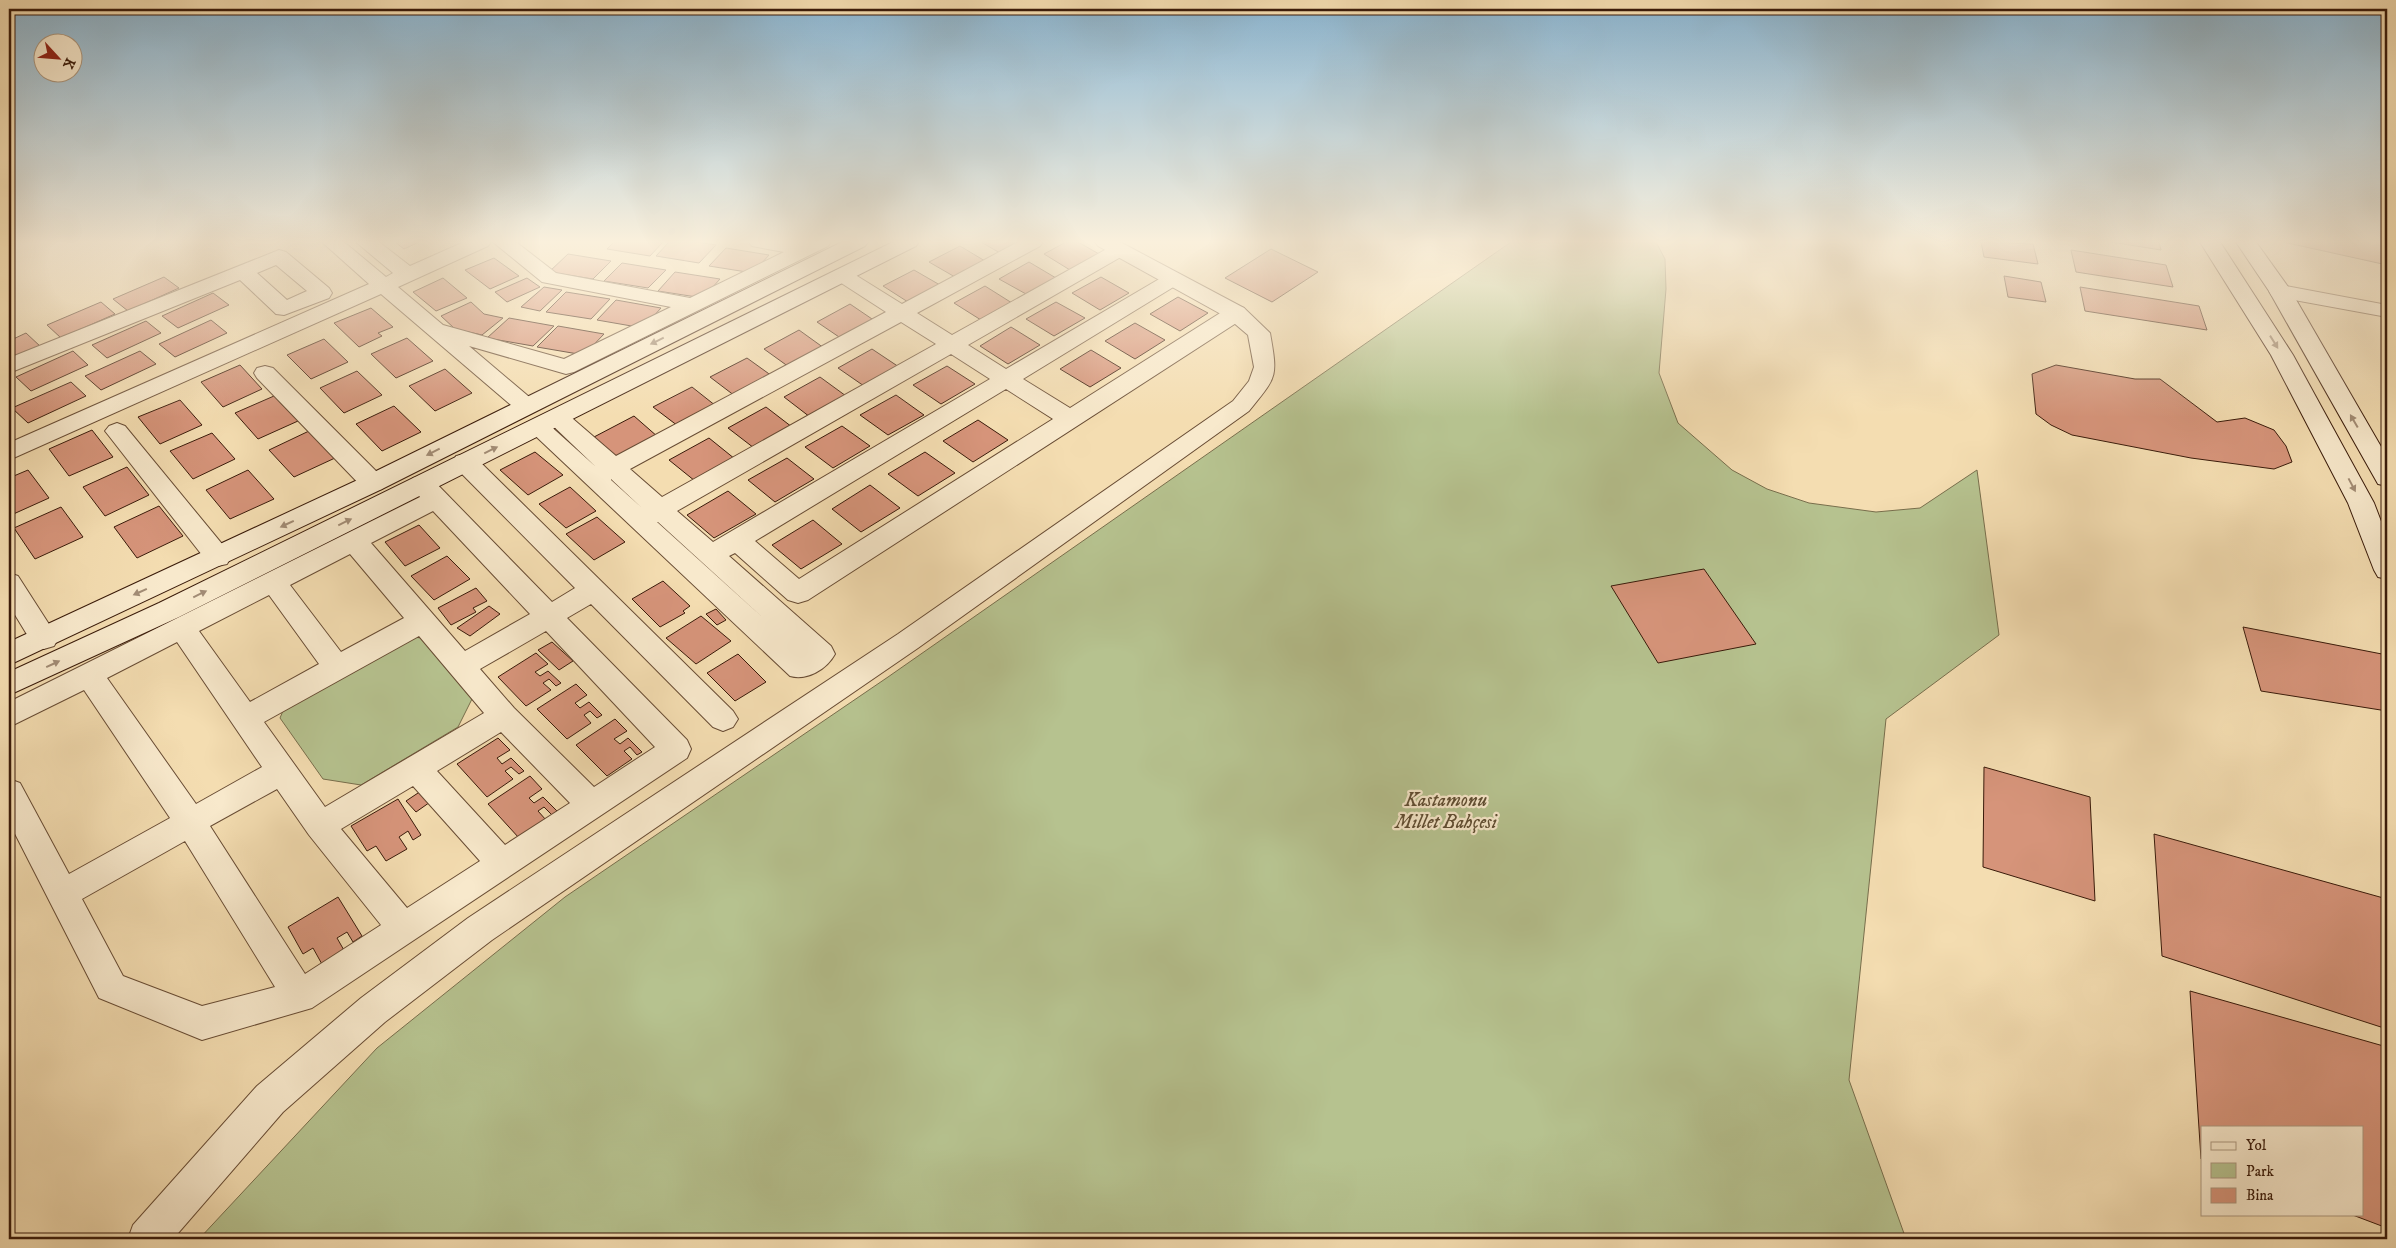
<svg xmlns="http://www.w3.org/2000/svg" width="2396" height="1248" font-family="'IM FELL DW Pica',serif">
  <style>
    .green { fill: #b6c28f; stroke: #786e4c }
    .building { fill: #d6947a; stroke: #3a1b0a }
    .lines { fill: none; stroke-linecap: round; stroke-linejoin: round }
    .minor-casing { stroke: #684c34; stroke-width: 2 }
    .tertiary-casing { stroke: #684c34; stroke-width: 2 }
    .secondary-casing { stroke: #3a1b0a; stroke-width: 2 }
    .minor { fill: #f8e9cc; fill-rule: evenodd }
    .tertiary { fill: #f8e9cc; fill-rule: evenodd }
    .secondary { fill: #f8e9cc; fill-rule: evenodd }
    .oneway { fill: #a28c75 }
    .labels { text-anchor: middle; stroke-width: 4.5; stroke-linejoin: round; paint-order: stroke }
    .park-label { font-size: 19px; font-style: italic; fill: #5f4d32; stroke: #f8e9cc }
  </style>
  <rect width="100%" height="100%" fill="#f4ddb1"/>
  <filter id="stains"><feTurbulence type="fractalNoise" baseFrequency=".004" numOctaves="4"/><feColorMatrix values="0 0 0 0 .2 0 0 0 0 .09 0 0 0 0 .02 0 0 0 .5 -.17"/></filter>
  <radialGradient id="worn" r=".72"><stop offset=".6" stop-color="#630" stop-opacity="0"/><stop offset="1" stop-color="#630" stop-opacity=".3"/></radialGradient>
  <path class="green" d="M 1511,242 L 1656,242 L 1665,259 L 1666,289 L 1659,373 L 1678,423 L 1732,470 L 1767,489 L 1809,503 L 1876,512 L 1920,508 L 1977,470 L 1999,635 L 1886,719 L 1849,1080 L 1906,1239 L 199,1239 L 377,1048 L 565,897 L 888,677 Z
    M 411,637 L 423,638 L 473,697 L 458,727 L 361,785 L 323,779 L 280,718 L 285,706 Z"/>
  <path class="building" d="M 395,242 L 419,242 L 404,249 Z
    M 614,242 L 663,242 L 650,256 L 607,249 Z
    M 669,242 L 697,242 L 716,245 L 699,263 L 656,256 Z
    M 981,242 L 1021,242 L 1000,253 Z
    M 1066,242 L 1078,242 L 1099,254 L 1070,270 L 1044,254 Z
    M 1981,242 L 2033,244 L 2038,264 L 1984,257 Z
    M 2111,242 L 2159,242 L 2161,250 Z
    M 2283,242 L 2387,242 L 2387,265 Z
    M 960,246 L 985,261 L 955,277 L 929,262 Z
    M 726,248 L 769,255 L 753,273 L 709,266 Z
    M 1271,249 L 1318,272 L 1272,302 L 1225,278 Z
    M 2071,250 L 2166,265 L 2173,287 L 2076,272 Z
    M 568,254 L 611,261 L 593,279 L 549,272 Z
    M 494,258 L 519,276 L 490,289 L 465,270 Z
    M 1029,262 L 1056,278 L 1026,294 L 999,279 Z
    M 622,263 L 666,270 L 648,288 L 604,281 Z
    M 914,270 L 940,285 L 908,302 L 883,286 Z
    M 675,272 L 720,279 L 703,298 L 658,291 Z
    M 2004,276 L 2041,282 L 2046,302 L 2008,297 Z
    M 164,277 L 179,288 L 128,311 L 113,299 Z
    M 1101,277 L 1129,293 L 1100,310 L 1072,293 Z
    M 443,278 L 467,298 L 436,311 L 413,292 Z
    M 527,278 L 540,287 L 507,302 L 495,292 Z
    M 985,286 L 1012,303 L 981,320 L 954,303 Z
    M 544,287 L 562,290 L 540,311 L 521,307 Z
    M 2080,287 L 2199,306 L 2207,330 L 2085,311 Z
    M 566,292 L 610,299 L 591,319 L 546,312 Z
    M 213,293 L 229,305 L 178,328 L 162,316 Z
    M 1178,297 L 1208,313 L 1180,331 L 1150,314 Z
    M 616,300 L 661,308 L 643,328 L 597,320 Z
    M 101,302 L 115,314 L 61,338 L 47,325 Z
    M 471,302 L 484,314 L 503,318 L 482,335 L 455,329 L 441,316 Z
    M 1056,302 L 1085,318 L 1054,336 L 1026,319 Z
    M 850,304 L 875,321 L 842,339 L 817,322 Z
    M 371,308 L 393,327 L 378,333 L 382,336 L 359,347 L 334,323 Z
    M 509,318 L 554,326 L 533,346 L 487,338 Z
    M 211,320 L 227,333 L 175,357 L 159,344 Z
    M 146,321 L 161,333 L 107,358 L 92,345 Z
    M 1135,323 L 1165,340 L 1135,359 L 1105,341 Z
    M 558,326 L 604,334 L 584,355 L 537,347 Z
    M 1011,327 L 1040,345 L 1008,364 L 980,346 Z
    M 799,330 L 824,348 L 789,367 L 764,349 Z
    M 26,333 L 41,347 L 9,360 L 9,341 Z
    M 407,338 L 433,361 L 396,378 L 371,354 Z
    M 324,339 L 348,362 L 311,379 L 287,355 Z
    M 872,349 L 899,367 L 864,386 L 838,368 Z
    M 1091,350 L 1121,368 L 1090,387 L 1060,369 Z
    M 73,351 L 88,365 L 31,391 L 16,377 Z
    M 140,351 L 156,364 L 101,390 L 85,376 Z
    M 747,358 L 772,376 L 735,396 L 710,377 Z
    M 240,365 L 262,389 L 223,407 L 201,382 Z
    M 2056,365 L 2135,379 L 2160,379 L 2217,422 L 2245,418 L 2274,430 L 2286,446 L 2292,462 L 2274,469 L 2191,458 L 2072,435 L 2051,425 L 2036,414 L 2032,374 Z
    M 947,366 L 975,384 L 941,404 L 913,385 Z
    M 445,369 L 472,393 L 435,411 L 409,386 Z
    M 357,371 L 382,395 L 344,413 L 320,388 Z
    M 820,377 L 846,396 L 810,417 L 784,397 Z
    M 71,382 L 86,396 L 28,423 L 12,408 Z
    M 692,387 L 716,406 L 678,426 L 653,407 Z
    M 896,395 L 924,415 L 888,435 L 860,415 Z
    M 274,396 L 298,421 L 258,439 L 235,413 Z
    M 180,400 L 202,425 L 160,444 L 138,417 Z
    M 394,406 L 421,432 L 382,451 L 356,424 Z
    M 766,407 L 792,427 L 754,448 L 728,428 Z
    M 634,416 L 658,437 L 618,458 L 594,437 Z
    M 978,420 L 1008,440 L 973,462 L 943,441 Z
    M 842,426 L 870,446 L 833,468 L 805,447 Z
    M 92,430 L 113,457 L 69,476 L 49,449 Z
    M 309,431 L 335,458 L 294,477 L 269,450 Z
    M 212,433 L 235,459 L 193,479 L 170,451 Z
    M 709,438 L 735,459 L 695,481 L 669,460 Z
    M 535,452 L 563,475 L 528,495 L 500,470 Z
    M 925,452 L 955,473 L 918,496 L 888,474 Z
    M 787,458 L 814,479 L 775,502 L 748,480 Z
    M 127,467 L 149,495 L 105,516 L 83,487 Z
    M 28,470 L 49,498 L 9,516 L 9,478 Z
    M 248,470 L 274,499 L 230,519 L 206,490 Z
    M 870,485 L 900,508 L 861,532 L 832,509 Z
    M 570,487 L 596,511 L 566,528 L 539,504 Z
    M 728,491 L 756,514 L 714,538 L 687,515 Z
    M 159,506 L 183,536 L 137,558 L 114,527 Z
    M 61,507 L 83,537 L 35,559 L 14,528 Z
    M 597,517 L 625,542 L 594,560 L 566,534 Z
    M 813,520 L 842,544 L 801,569 L 772,545 Z
    M 419,525 L 440,548 L 405,566 L 385,542 Z
    M 447,556 L 470,579 L 434,600 L 411,576 Z
    M 1704,569 L 1756,644 L 1658,663 L 1611,586 Z
    M 663,581 L 690,606 L 683,611 L 685,613 L 660,627 L 632,599 Z
    M 476,588 L 487,601 L 473,608 L 476,612 L 451,625 L 438,608 Z
    M 489,606 L 500,614 L 470,636 L 457,628 Z
    M 716,609 L 726,620 L 717,625 L 706,614 Z
    M 701,616 L 731,641 L 696,664 L 666,638 Z
    M 2243,627 L 2387,655 L 2387,711 L 2261,691 Z
    M 552,642 L 573,661 L 559,670 L 538,650 Z
    M 536,653 L 548,664 L 535,672 L 540,676 L 548,671 L 561,683 L 556,686 L 549,679 L 543,683 L 551,690 L 526,706 L 498,677 Z
    M 738,654 L 766,682 L 735,701 L 707,673 Z
    M 576,684 L 587,695 L 575,703 L 580,708 L 589,702 L 602,715 L 597,718 L 590,711 L 584,715 L 591,723 L 567,739 L 537,709 Z
    M 615,719 L 627,731 L 614,739 L 620,744 L 628,738 L 642,752 L 637,755 L 630,747 L 624,751 L 632,759 L 607,776 L 576,745 Z
    M 498,738 L 510,750 L 497,758 L 502,764 L 511,758 L 524,771 L 519,774 L 511,767 L 505,771 L 513,779 L 487,797 L 457,764 Z
    M 1984,767 L 2090,797 L 2095,901 L 1983,867 Z
    M 530,776 L 542,789 L 529,798 L 534,803 L 543,797 L 557,811 L 552,815 L 544,807 L 538,811 L 546,820 L 519,838 L 488,804 Z
    M 424,789 L 433,800 L 416,812 L 406,801 Z
    M 398,799 L 421,835 L 413,840 L 408,831 L 399,837 L 407,849 L 386,861 L 376,846 L 367,851 L 351,826 Z
    M 2154,834 L 2387,899 L 2387,1029 L 2162,956 Z
    M 338,897 L 362,936 L 353,942 L 347,932 L 337,938 L 345,952 L 323,966 L 313,948 L 303,954 L 288,927 Z
    M 2190,991 L 2387,1047 L 2387,1228 L 2350,1214 L 2362,1214 L 2362,1127 L 2202,1127 L 2202,1160 L 2201,1159 Z"/>
  <g class="lines">
    <defs>
      <path id="minor" d="M 322,242 L 344,242 L 386,277 L 393,273 L 356,242 L 379,242 L 410,266 L 464,242 L 491,242 L 488,246 L 398,287 L 443,325 L 564,359 L 671,307 L 542,282 L 493,242 L 516,242 L 556,273 L 690,298 L 784,252 L 752,246 L 749,242 L 831,242 L 828,246 L 574,372 L 566,374 L 469,346 L 534,401 L 538,406 L 534,411 L 526,413 L 518,411 L 381,294 L 9,460 L 9,443 L 369,284 Z
        M 1018,242 L 1043,242 L 1040,246 L 917,313 L 952,335 L 1112,246 L 1119,244 L 1126,246 L 1129,250 L 1126,254 L 968,345 L 1006,369 L 1166,275 L 1173,273 L 1180,275 L 1184,279 L 1180,283 L 1023,379 L 1070,408 L 1228,308 L 1236,306 L 1244,308 L 1247,313 L 1244,318 L 808,600 L 798,603 L 788,600 L 735,553 L 729,556 L 831,646 L 835,654 C 827,669 807,681 790,676 L 526,427 L 530,422 L 538,419 L 546,422 L 596,467 L 549,422 L 545,417 L 549,412 L 557,409 L 565,412 L 616,456 L 886,312 L 835,279 L 832,275 L 835,271 L 842,269 L 849,271 L 902,304 ZM 901,322 L 936,344 L 662,497 L 630,469 ZM 951,354 L 990,379 L 713,542 L 677,511 ZM 1006,389 L 1053,419 L 799,579 L 755,541 ZM 611,479 L 642,508 L 611,480 ZM 657,522 L 658,522 L 772,626 Z
        M 279,250 L 286,252 L 329,288 L 332,293 L 329,298 L 284,315 L 276,314 L 240,280 L 9,373 L 9,358 ZM 276,265 L 307,291 L 287,300 L 257,273 Z
        M 2280,285 L 2387,305 L 2387,317 L 2272,296 L 2269,291 L 2272,286 Z
        M 265,366 L 273,368 L 382,477 L 385,483 L 382,489 L 373,491 L 364,489 L 257,378 L 254,373 L 257,368 Z
        M 117,423 L 125,426 L 227,550 L 231,557 L 227,564 L 218,566 L 209,564 L 109,436 L 105,431 L 109,426 Z
        M 465,454 L 474,456 L 733,711 L 738,719 L 733,727 L 723,731 L 713,727 L 591,604 L 567,618 L 687,740 L 691,749 L 687,758 L 312,1008 L 202,1040 L 99,998 L 9,822 L 9,779 L 20,783 L 69,874 L 170,818 L 84,690 L 9,727 L 9,702 L 420,497 L 410,484 L 413,478 L 422,476 L 431,478 L 552,602 L 575,588 L 456,468 L 453,462 L 456,456 ZM 433,511 L 530,614 L 465,651 L 371,543 ZM 350,554 L 404,618 L 341,652 L 290,585 ZM 269,595 L 319,664 L 250,702 L 199,631 ZM 546,631 L 655,747 L 594,787 L 514,708 L 480,669 ZM 419,636 L 484,713 L 325,807 L 264,722 ZM 177,642 L 262,767 L 196,804 L 107,678 ZM 501,732 L 570,803 L 505,845 L 437,771 ZM 413,786 L 480,861 L 407,908 L 341,829 ZM 277,789 L 309,835 L 381,925 L 305,974 L 210,826 ZM 185,841 L 275,987 L 202,1006 L 123,976 L 82,899 Z
        M 9,573 L 18,576 L 54,632 L 58,639 L 54,646 L 44,649 L 34,646 L 9,605 Z"/>
      <path id="tertiary" d="M 1095,242 L 1120,242 L 1244,308 L 1270,333 C 1278,378 1277,376 1249,411 L 918,648 L 492,940 L 385,1022 L 283,1112 L 173,1239 L 128,1239 L 133,1225 L 257,1086 L 361,998 L 468,918 L 898,634 L 1233,401 L 1249,381 L 1254,367 L 1248,335 L 1228,318 L 1098,246 Z"/>
      <path id="secondary" d="M 842,242 L 868,242 L 865,246 L 382,489 L 9,665 L 9,642 L 364,477 Z
        M 893,242 L 919,242 L 916,246 L 179,617 L 9,695 L 9,672 L 159,603 Z
        M 2200,242 L 2220,242 L 2293,355 L 2374,503 L 2387,537 L 2387,579 L 2378,577 L 2374,570 L 2348,503 L 2271,355 Z
        M 2236,242 L 2256,242 L 2291,291 L 2387,457 L 2387,486 L 2378,484 L 2269,291 Z"/>
    </defs>
    <use href="#minor" class="minor-casing"/>
    <use href="#tertiary" class="tertiary-casing"/>
    <use href="#secondary" class="secondary-casing"/>
    <use href="#minor" class="minor"/>
    <use href="#tertiary" class="tertiary"/>
    <use href="#secondary" class="secondary"/>
  </g>
  <defs><path id="oneway-solid" d="M-6-.8H1V-3.2L6.5 0L1 3.2V.8H-6Z" transform="scale(1.25)"/></defs>
  <g class="oneway">
    <use href="#oneway-solid" transform="translate(657 341) rotate(154)"/>
    <use href="#oneway-solid" transform="translate(2274 342) rotate(58)"/>
    <use href="#oneway-solid" transform="translate(2354 421) rotate(-120)"/>
    <use href="#oneway-solid" transform="translate(491 450) rotate(-26)"/>
    <use href="#oneway-solid" transform="translate(433 452) rotate(153)"/>
    <use href="#oneway-solid" transform="translate(2352 485) rotate(62)"/>
    <use href="#oneway-solid" transform="translate(345 522) rotate(-26)"/>
    <use href="#oneway-solid" transform="translate(287 524) rotate(155)"/>
    <use href="#oneway-solid" transform="translate(140 592) rotate(156)"/>
    <use href="#oneway-solid" transform="translate(200 594) rotate(-26)"/>
    <use href="#oneway-solid" transform="translate(53 664) rotate(-25)"/>
  </g>
  <linearGradient id="sky" x2="0" y2="1"><stop stop-color="#8ab6d3"/><stop offset="0.58" stop-color="#faf0dc"/><stop offset="1" stop-color="#faf0dc" stop-opacity="0"/></linearGradient>
  <rect width="2396" height="417" fill="url(#sky)"/>
  <g class="labels">
    <g class="park-label">
      <text x="1446" y="806">Kastamonu<tspan x="1446" dy="22">Millet Bahçesi</tspan></text>
    </g>
  </g>
  <rect width="2396" height="1248" fill="none" stroke="#f4ddb1" stroke-width="30"/>
  <rect x="10" y="10" width="2376" height="1228" fill="none" stroke="#3a1b0a" stroke-width="2.5"/>
  <rect x="15" y="15" width="2366" height="1218" fill="none" stroke="#3a1b0a"/>
  <rect x="2201" y="1126" width="162" height="90" fill="#f8e9cc" stroke="#ac977e"/>
  <rect x="2211" y="1142" width="25" height="8" fill="#f8e9cc" stroke="#ac977e"/>
  <text x="2246" y="1150" font-size="15" fill="#3a1b0a">Yol</text>
  <rect x="2211" y="1163" width="25" height="15" fill="#b6c28f" stroke="#ac977e"/>
  <text x="2246" y="1176" font-size="15" fill="#3a1b0a">Park</text>
  <rect x="2211" y="1188" width="25" height="15" fill="#d6947a" stroke="#ac977e"/>
  <text x="2246" y="1200" font-size="15" fill="#3a1b0a">Bina</text>
  <g transform="translate(58 58) rotate(116)"><circle r="24" fill="#f8e9cc" stroke="#ac977e"/>
  <path d="M0-4L9 19L0 12L-9 19Z" fill="#8f2418"/>
  <text y="-8" font-size="14" font-weight="bold" text-anchor="middle" fill="#3a1b0a">K</text>
  </g>
  <rect width="100%" height="100%" filter="url(#stains)"/>
  <rect width="100%" height="100%" fill="url(#worn)"/>
</svg>
